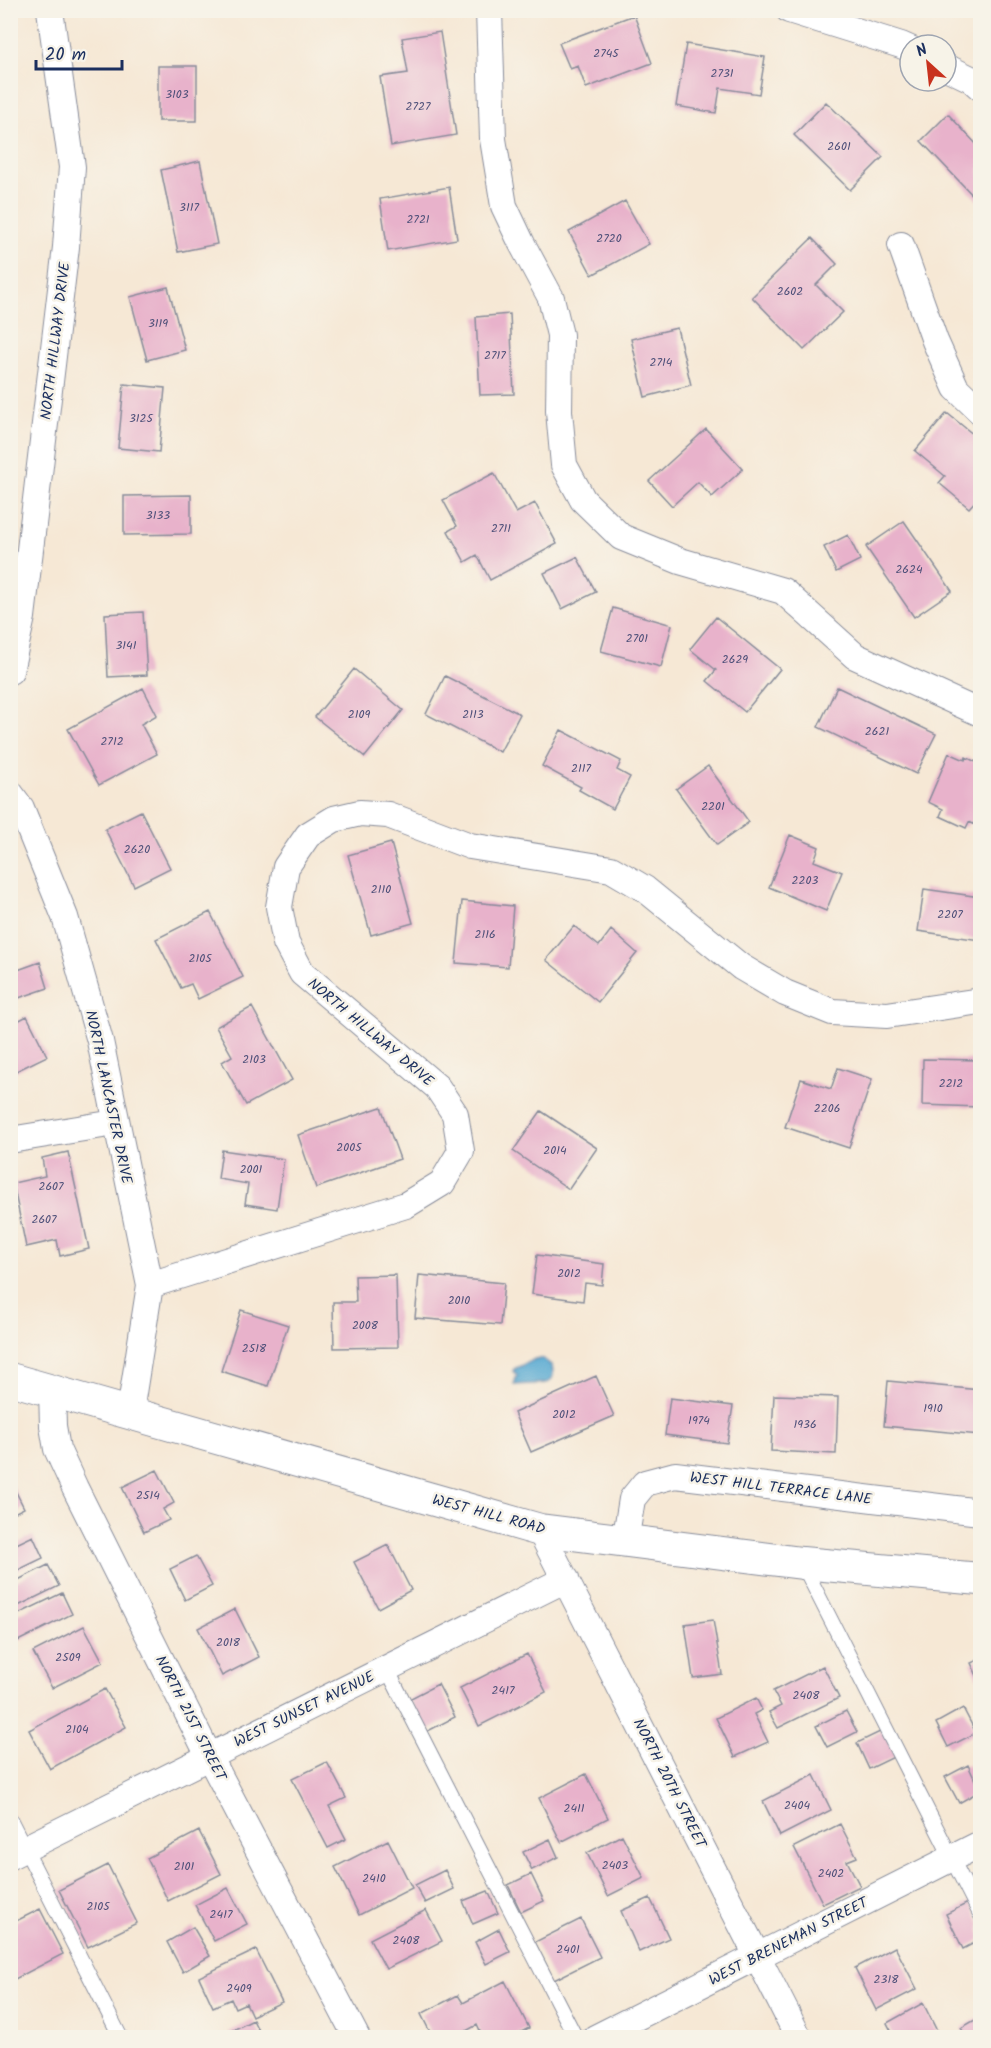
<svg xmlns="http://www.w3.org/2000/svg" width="991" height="2048" font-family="Kalam,sans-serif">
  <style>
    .water { fill: #55a8d1; stroke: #386c98; stroke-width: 1.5 }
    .building { fill: #e8b2cb }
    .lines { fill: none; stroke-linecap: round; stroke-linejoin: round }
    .service-casing { stroke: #888c9a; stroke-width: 16 }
    .minor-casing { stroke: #888c9a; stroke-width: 28 }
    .tertiary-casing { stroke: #888c9a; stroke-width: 34 }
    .service { stroke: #fff; stroke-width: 14 }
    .minor { stroke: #fff; stroke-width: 26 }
    .tertiary { stroke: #fff; stroke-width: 32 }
    .labels { text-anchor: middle; stroke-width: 5; stroke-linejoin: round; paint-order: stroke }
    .number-label { font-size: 12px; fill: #4e5079 }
    .street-label { font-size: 15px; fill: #1b2f5e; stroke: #f7f3e8 }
  </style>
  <rect width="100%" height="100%" fill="#f7f3e8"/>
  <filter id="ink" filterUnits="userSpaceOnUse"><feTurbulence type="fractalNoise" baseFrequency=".0167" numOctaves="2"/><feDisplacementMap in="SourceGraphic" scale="12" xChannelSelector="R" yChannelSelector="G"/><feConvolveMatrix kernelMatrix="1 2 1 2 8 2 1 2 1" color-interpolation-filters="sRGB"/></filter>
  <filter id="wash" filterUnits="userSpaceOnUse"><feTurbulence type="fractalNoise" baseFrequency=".008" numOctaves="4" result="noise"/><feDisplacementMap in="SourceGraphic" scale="24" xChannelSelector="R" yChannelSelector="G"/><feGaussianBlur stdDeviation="1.35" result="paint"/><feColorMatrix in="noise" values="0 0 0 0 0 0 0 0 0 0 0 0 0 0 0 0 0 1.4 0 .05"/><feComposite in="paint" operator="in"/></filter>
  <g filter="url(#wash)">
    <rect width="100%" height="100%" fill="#f6e8d5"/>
    <path class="water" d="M 542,1358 L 552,1366 C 557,1387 543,1383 530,1384 C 524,1384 519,1385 514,1385 L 517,1375 L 513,1371 L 514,1369 L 535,1359 Z"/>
    <g id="blocks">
      <path class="building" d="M 634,15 L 652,63 L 586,88 L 578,66 L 570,69 L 559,43 Z
        M 440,32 L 456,135 L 391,146 L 380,77 L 408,73 L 402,38 Z
        M 686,44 L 765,57 L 759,94 L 720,88 L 716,113 L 676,106 Z
        M 158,66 L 197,66 L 197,121 L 158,121 Z
        M 826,102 L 883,157 L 850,190 L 794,135 Z
        M 948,114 L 980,148 L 980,203 L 921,141 Z
        M 200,161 L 217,244 L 178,252 L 161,170 Z
        M 449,187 L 457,239 L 388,251 L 380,199 Z
        M 625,201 L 649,244 L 592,275 L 569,232 Z
        M 812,238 L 837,264 L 816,285 L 843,312 L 804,350 L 752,297 Z
        M 168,287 L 185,350 L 147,360 L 130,297 Z
        M 510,314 L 514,394 L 480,395 L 476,317 Z
        M 677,328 L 691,385 L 645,397 L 631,339 Z
        M 124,384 L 165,388 L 159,452 L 118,448 Z
        M 947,413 L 980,440 L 980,501 L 978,498 L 969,508 L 939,483 L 945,476 L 915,451 Z
        M 706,429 L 743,469 L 712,497 L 698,482 L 672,506 L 649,481 Z
        M 494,473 L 516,513 L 535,503 L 557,544 L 490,580 L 477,555 L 465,562 L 448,531 L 457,526 L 443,500 Z
        M 191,495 L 191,534 L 124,535 L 124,496 Z
        M 904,521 L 952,591 L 914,617 L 866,547 Z
        M 848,535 L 860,560 L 836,572 L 824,547 Z
        M 577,557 L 596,592 L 562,609 L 544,573 Z
        M 613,608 L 672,625 L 661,667 L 601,651 Z
        M 143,612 L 147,675 L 108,677 L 105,614 Z
        M 716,617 L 780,669 L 745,712 L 707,681 L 716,670 L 690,649 Z
        M 354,669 L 403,710 L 365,757 L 315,717 Z
        M 445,676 L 520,714 L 500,752 L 426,714 Z
        M 837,687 L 936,734 L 916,774 L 818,727 Z
        M 143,688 L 157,715 L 141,724 L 157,754 L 99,785 L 68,729 Z
        M 561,730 L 621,761 L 617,770 L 630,777 L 613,809 L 579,790 L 581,787 L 542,766 Z
        M 949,753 L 965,760 L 966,757 L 980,764 L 980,827 L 969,822 L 966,828 L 940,816 L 943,809 L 928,802 Z
        M 708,766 L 749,822 L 717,845 L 676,789 Z
        M 141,811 L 170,868 L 134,886 L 105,829 Z
        M 790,835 L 819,847 L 814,861 L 842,872 L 826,911 L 769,887 Z
        M 391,843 L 413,923 L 371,935 L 348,855 Z
        M 924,889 L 980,897 L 980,940 L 918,931 Z
        M 462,901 L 513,906 L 508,967 L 456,963 Z
        M 210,912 L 243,977 L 198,999 L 191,984 L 181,988 L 156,939 Z
        M 574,926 L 599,946 L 611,930 L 637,953 L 598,1002 L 546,960 Z
        M 10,958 L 15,971 L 40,962 L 48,988 L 10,1001 Z
        M 252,1007 L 292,1080 L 246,1105 L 222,1062 L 232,1056 L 216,1027 Z
        M 27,1016 L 47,1056 L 10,1074 L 10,1025 Z
        M 923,1059 L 980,1060 L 980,1107 L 922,1105 Z
        M 838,1068 L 872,1079 L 849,1148 L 785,1127 L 801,1079 L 831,1089 Z
        M 381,1107 L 400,1159 L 316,1188 L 298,1135 Z
        M 541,1111 L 597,1148 L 569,1189 L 513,1151 Z
        M 222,1150 L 284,1159 L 277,1209 L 245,1204 L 248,1184 L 218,1179 Z
        M 68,1152 L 89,1249 L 60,1256 L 57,1240 L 26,1247 L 13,1183 L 45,1176 L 42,1158 Z
        M 537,1255 L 604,1264 L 602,1285 L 585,1283 L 583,1301 L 532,1294 Z
        M 396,1275 L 398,1347 L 334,1348 L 333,1302 L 356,1302 L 355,1276 Z
        M 419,1275 L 504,1283 L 500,1325 L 415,1318 Z
        M 241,1310 L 288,1325 L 268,1386 L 221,1371 Z
        M 596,1376 L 614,1416 L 531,1452 L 514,1413 Z
        M 888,1381 L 980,1390 L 980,1435 L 884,1426 Z
        M 774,1395 L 838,1397 L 836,1454 L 771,1451 Z
        M 670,1398 L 733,1406 L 727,1443 L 665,1435 Z
        M 157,1470 L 174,1503 L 163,1509 L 169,1520 L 144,1532 L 122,1487 Z
        M 13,1486 L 24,1508 L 10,1515 L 10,1487 Z
        M 33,1536 L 43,1558 L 10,1574 L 10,1547 Z
        M 388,1545 L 411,1590 L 378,1608 L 354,1562 Z
        M 196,1556 L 212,1586 L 185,1600 L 170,1569 Z
        M 48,1565 L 59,1586 L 10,1610 L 10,1584 Z
        M 62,1593 L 72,1614 L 10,1645 L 10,1618 Z
        M 235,1609 L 259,1657 L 222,1676 L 198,1628 Z
        M 713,1620 L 722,1674 L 693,1678 L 685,1624 Z
        M 84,1626 L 103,1662 L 52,1688 L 33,1652 Z
        M 527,1654 L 546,1692 L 479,1726 L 460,1688 Z
        M 980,1659 L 980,1682 L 971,1663 Z
        M 823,1666 L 839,1698 L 778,1728 L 769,1712 L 781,1706 L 773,1691 Z
        M 438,1684 L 455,1717 L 426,1732 L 409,1699 Z
        M 105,1689 L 126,1727 L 50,1769 L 29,1730 Z
        M 756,1698 L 762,1710 L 754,1714 L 768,1742 L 735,1757 L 716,1718 Z
        M 963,1708 L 976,1733 L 948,1747 L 936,1723 Z
        M 846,1711 L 857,1732 L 827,1747 L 816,1726 Z
        M 884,1730 L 896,1756 L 869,1769 L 857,1743 Z
        M 327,1762 L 346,1798 L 329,1806 L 346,1839 L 328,1848 L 292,1779 Z
        M 968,1765 L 980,1791 L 959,1803 L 945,1777 Z
        M 586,1774 L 608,1818 L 561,1842 L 539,1798 Z
        M 814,1775 L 831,1810 L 780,1836 L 763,1801 Z
        M 840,1824 L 857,1857 L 847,1861 L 860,1886 L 823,1904 L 794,1847 Z
        M 199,1831 L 221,1874 L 168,1901 L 147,1858 Z
        M 622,1835 L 644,1878 L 608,1896 L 587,1853 Z
        M 550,1839 L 558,1857 L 532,1870 L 523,1852 Z
        M 388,1840 L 412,1888 L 359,1915 L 335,1867 Z
        M 108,1865 L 137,1923 L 88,1947 L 59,1890 Z
        M 445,1870 L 454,1889 L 425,1903 L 415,1885 Z
        M 531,1874 L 544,1901 L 521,1912 L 508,1885 Z
        M 228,1888 L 247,1924 L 214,1941 L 195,1905 Z
        M 488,1891 L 498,1913 L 473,1924 L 463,1901 Z
        M 650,1898 L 669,1938 L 639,1952 L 621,1911 Z
        M 970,1902 L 980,1923 L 980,1940 L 963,1949 L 946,1914 Z
        M 40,1909 L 63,1954 L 13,1980 L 10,1974 L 10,1924 Z
        M 426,1910 L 442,1941 L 386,1969 L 370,1939 Z
        M 581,1919 L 600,1957 L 554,1980 L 535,1942 Z
        M 193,1927 L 210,1956 L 183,1972 L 167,1942 Z
        M 499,1929 L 510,1952 L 486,1964 L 475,1942 Z
        M 895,1947 L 917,1989 L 876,2010 L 855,1968 Z
        M 256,1950 L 282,2002 L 252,2016 L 246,2003 L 235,2008 L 231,1999 L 213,2007 L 199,1977 Z
        M 505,1981 L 529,2028 L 510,2038 L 483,2038 L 477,2025 L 453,2038 L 433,2038 L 421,2014 L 458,1995 L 463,2003 Z
        M 923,2003 L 939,2035 L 934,2038 L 895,2038 L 887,2023 Z
        M 980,2017 L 980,2038 L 967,2038 L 961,2028 Z
        M 253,2020 L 262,2038 L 231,2038 L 229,2032 Z"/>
    </g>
  </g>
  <g filter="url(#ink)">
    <use href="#blocks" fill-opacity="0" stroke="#888c9a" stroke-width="1.5"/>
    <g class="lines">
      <defs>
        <path id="service" d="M 803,1565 L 980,1914
          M 387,1669 L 576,2038
          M 10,1819 L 121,2038"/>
        <path id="minor" d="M 489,10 L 493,139 L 504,206 L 522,244 L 551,298 L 560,335 L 559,411 L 564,465 L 583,500 L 621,537 L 680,561 L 783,591 L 855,656 L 980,713
          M 789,10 L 901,45 L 910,49
          M 946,67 L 971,79 L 980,87
          M 901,245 L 935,341 L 956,388 L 980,411
          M 10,671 L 22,617 L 66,247 L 72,167 L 50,10
          M 10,793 L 21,808 L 65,917 L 100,1041 L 150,1285 L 130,1412
          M 10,1140 L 115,1123
          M 150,1285 L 406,1205 L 442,1183 L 461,1151 L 455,1114 L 437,1087 L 302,973 L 286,943 L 279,907 L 286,867 L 308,835 L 334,819 L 360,813 L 388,815 L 470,846 L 611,869 L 645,889 L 741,967 L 785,993 L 832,1012 L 887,1015 L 980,1001
          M 52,1390 L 53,1426 L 57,1449 L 75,1488 L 209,1756 L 357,2038
          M 540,1530 L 799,2038
          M 625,1542 L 632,1499 L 645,1483 L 675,1475 L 980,1512
          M 10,1856 L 566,1579
          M 595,2038 L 980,1844"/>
        <path id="tertiary" d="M 10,1379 L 540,1530 L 802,1563 L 980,1579"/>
      </defs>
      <use href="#service" class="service-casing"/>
      <use href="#minor" class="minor-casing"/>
      <use href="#tertiary" class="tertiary-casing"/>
      <use href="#service" class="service"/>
      <use href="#minor" class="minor"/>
      <use href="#tertiary" class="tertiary"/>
    </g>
  </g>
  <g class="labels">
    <g class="number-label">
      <text x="606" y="57">2745</text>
      <text x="722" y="77">2731</text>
      <text x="177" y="98">3103</text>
      <text x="418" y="110">2727</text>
      <text x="839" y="150">2601</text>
      <text x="189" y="211">3117</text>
      <text x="418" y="223">2721</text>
      <text x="609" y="242">2720</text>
      <text x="790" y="295">2602</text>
      <text x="158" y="327">3119</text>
      <text x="495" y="359">2717</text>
      <text x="661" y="366">2714</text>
      <text x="141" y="422">3125</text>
      <text x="158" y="519">3133</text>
      <text x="501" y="532">2711</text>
      <text x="909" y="573">2624</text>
      <text x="637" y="642">2701</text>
      <text x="126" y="649">3141</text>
      <text x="735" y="663">2629</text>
      <text x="359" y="718">2109</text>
      <text x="473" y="718">2113</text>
      <text x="877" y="735">2621</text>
      <text x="112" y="745">2712</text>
      <text x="581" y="772">2117</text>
      <text x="713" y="810">2201</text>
      <text x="137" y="853">2620</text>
      <text x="805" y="884">2203</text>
      <text x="381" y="893">2110</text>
      <text x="950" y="918">2207</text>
      <text x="485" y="938">2116</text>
      <text x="200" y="962">2105</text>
      <text x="254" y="1063">2103</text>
      <text x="951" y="1087">2212</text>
      <text x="827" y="1112">2206</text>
      <text x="349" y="1151">2005</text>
      <text x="555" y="1154">2014</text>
      <text x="251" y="1173">2001</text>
      <text x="51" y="1190">2607</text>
      <text x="44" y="1223">2607</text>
      <text x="569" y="1277">2012</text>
      <text x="459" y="1304">2010</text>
      <text x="365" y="1329">2008</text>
      <text x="254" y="1352">2518</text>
      <text x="933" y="1412">1910</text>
      <text x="564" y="1418">2012</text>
      <text x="699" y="1424">1974</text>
      <text x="805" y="1428">1936</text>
      <text x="148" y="1499">2514</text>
      <text x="228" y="1646">2018</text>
      <text x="68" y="1661">2509</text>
      <text x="503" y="1694">2417</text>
      <text x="806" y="1699">2408</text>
      <text x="77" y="1733">2104</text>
      <text x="797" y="1809">2404</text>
      <text x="574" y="1812">2411</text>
      <text x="615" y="1869">2403</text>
      <text x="184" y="1870">2101</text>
      <text x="831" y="1877">2402</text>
      <text x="374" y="1882">2410</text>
      <text x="98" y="1910">2105</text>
      <text x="221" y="1918">2417</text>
      <text x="406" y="1944">2408</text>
      <text x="568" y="1953">2401</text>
      <text x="886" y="1983">2318</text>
      <text x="239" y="1992">2409</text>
    </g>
    <g class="street-label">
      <text transform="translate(55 341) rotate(-83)" y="5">NORTH HILLWAY DRIVE</text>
      <text transform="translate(371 1032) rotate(40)" y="5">NORTH HILLWAY DRIVE</text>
      <text transform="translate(109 1097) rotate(78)" y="5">NORTH LANCASTER DRIVE</text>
      <text transform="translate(781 1488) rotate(7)" y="5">WEST HILL TERRACE LANE</text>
      <text transform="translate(489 1514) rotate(15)" y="5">WEST HILL ROAD</text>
      <text transform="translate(304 1709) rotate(-26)" y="5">WEST SUNSET AVENUE</text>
      <text transform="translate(191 1718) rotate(63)" y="5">NORTH 21ST STREET</text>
      <text transform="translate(670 1783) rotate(63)" y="5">NORTH 20TH STREET</text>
      <text transform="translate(788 1941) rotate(-27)" y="5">WEST BRENEMAN STREET</text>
    </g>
  </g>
  <rect width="991" height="2048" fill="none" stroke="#f7f3e8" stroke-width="36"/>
  <g transform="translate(928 63) rotate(333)"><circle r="28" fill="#f7f3e8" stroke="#9fa5b1" stroke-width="1.5"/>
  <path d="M0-4.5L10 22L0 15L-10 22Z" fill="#c8321e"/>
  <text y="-9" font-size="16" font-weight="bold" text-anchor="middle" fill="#1b2f5e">N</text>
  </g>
  <path d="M36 60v9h86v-9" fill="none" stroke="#1b2f5e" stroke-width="3"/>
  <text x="45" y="60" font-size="18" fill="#1b2f5e" stroke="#f7f3e8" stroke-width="4.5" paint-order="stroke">20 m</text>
</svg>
